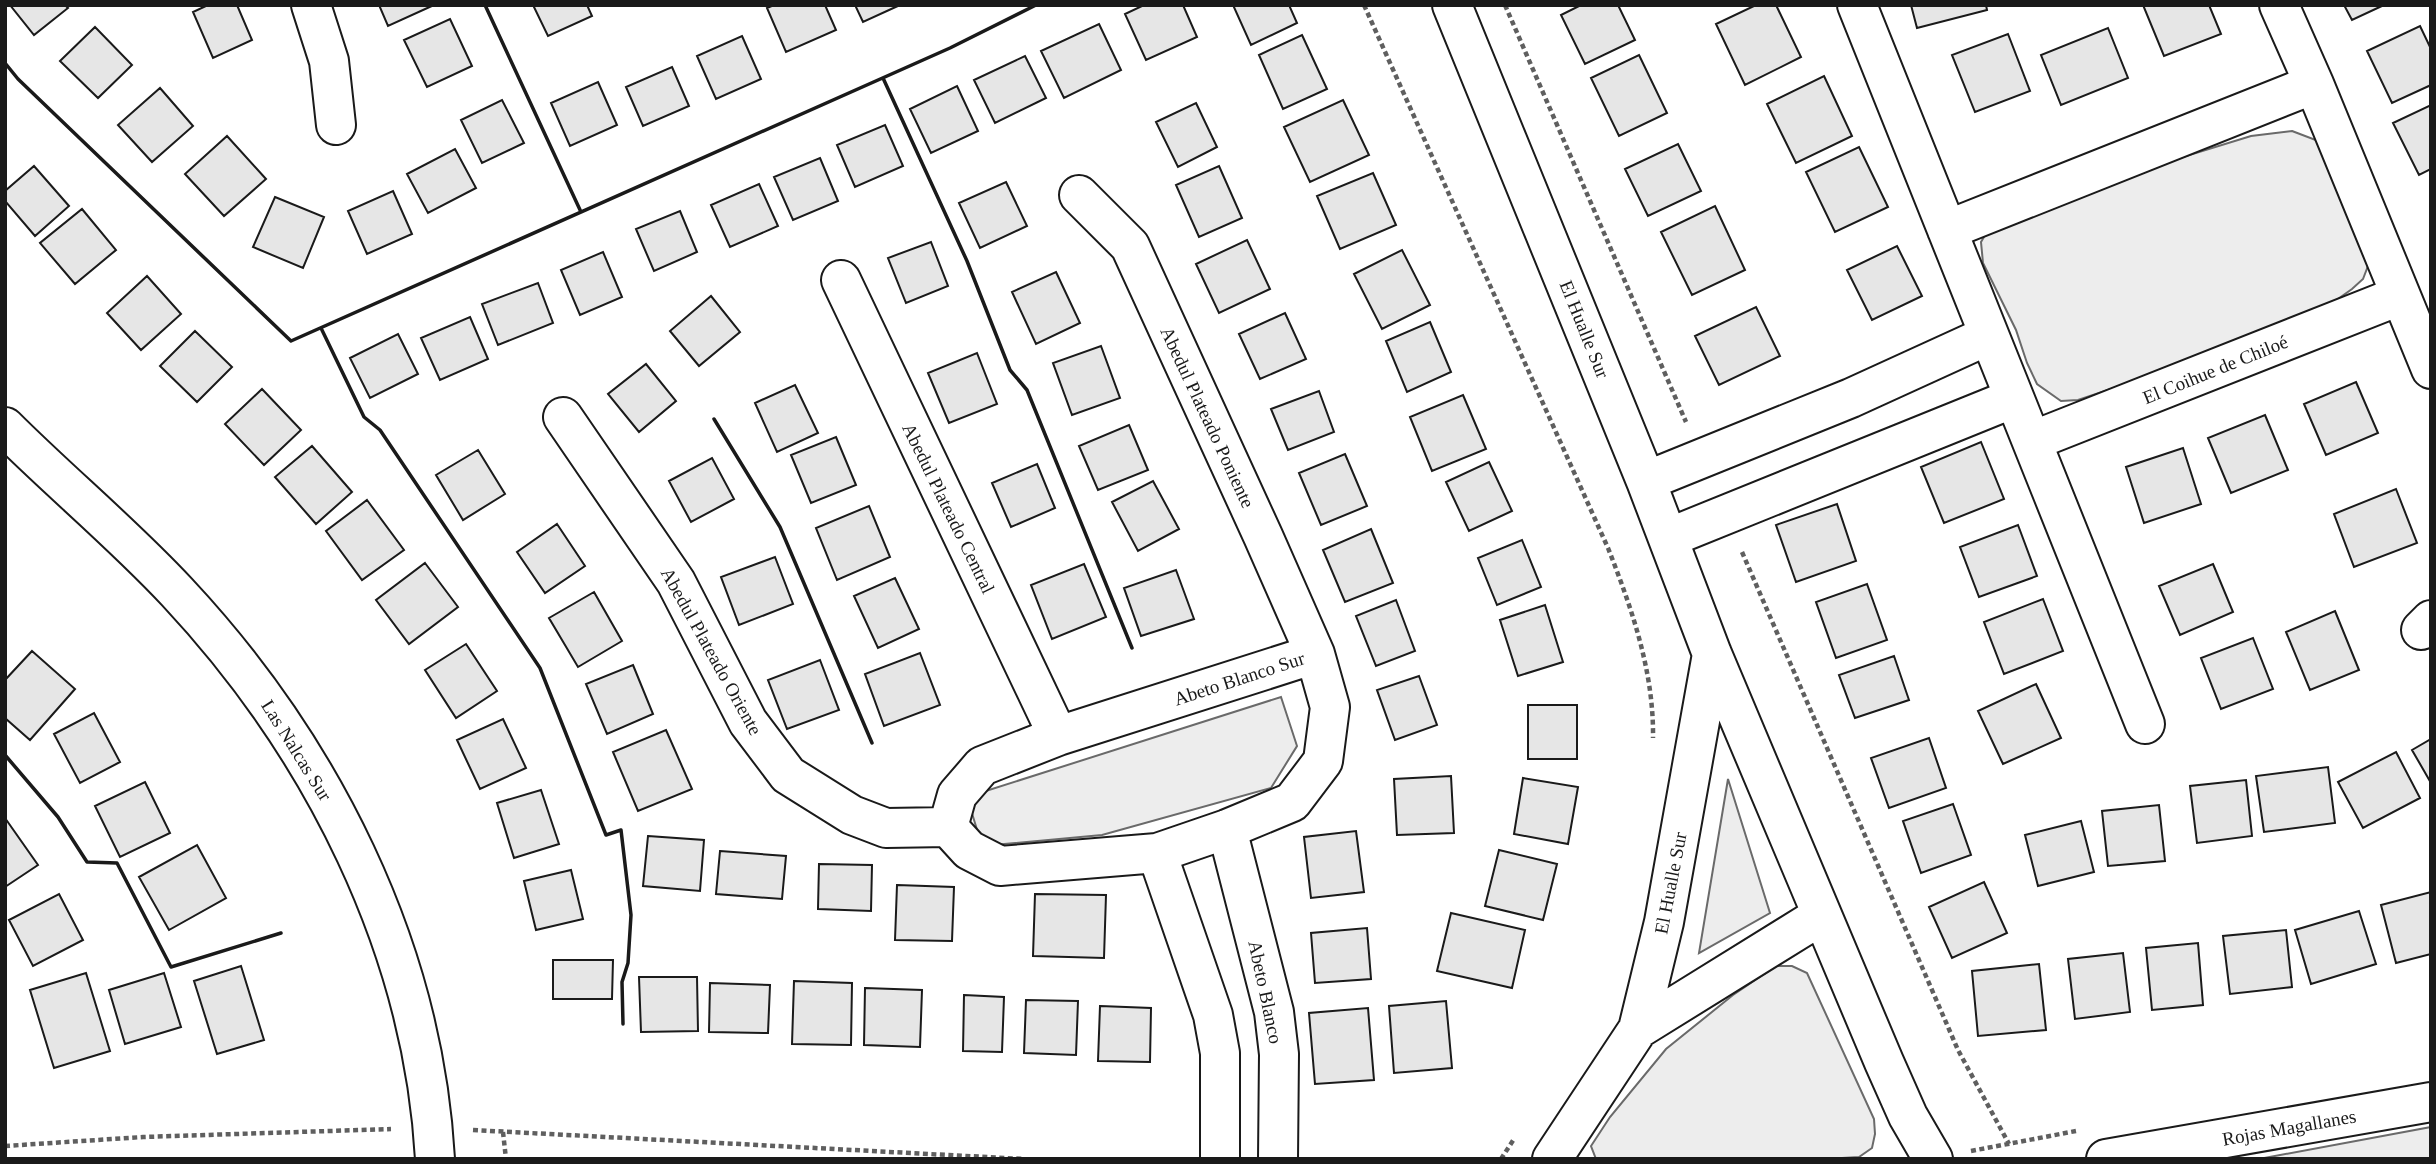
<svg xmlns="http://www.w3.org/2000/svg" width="2436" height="1164" font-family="'Times New Roman',serif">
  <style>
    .built { fill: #ededed; stroke: #6a6a6a; stroke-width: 2 }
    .building { fill: #e6e6e6; stroke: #1a1a1a; stroke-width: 2 }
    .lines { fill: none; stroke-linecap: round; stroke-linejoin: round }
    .minor-casing { stroke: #1a1a1a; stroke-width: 42 }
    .tertiary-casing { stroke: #1a1a1a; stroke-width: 42 }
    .path { stroke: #5f5f5f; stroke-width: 4.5; stroke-dasharray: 5 3.5; stroke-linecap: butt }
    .minor { stroke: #fff; stroke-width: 38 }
    .tertiary { stroke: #fff; stroke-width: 38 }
    .wall { stroke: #1a1a1a; stroke-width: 3.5 }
    .labels { text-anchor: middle; stroke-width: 5; stroke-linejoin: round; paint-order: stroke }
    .street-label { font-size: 19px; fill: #1a1a1a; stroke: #fff }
  </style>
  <rect width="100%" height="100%" fill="#fff"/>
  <path class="built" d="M 2292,131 L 2321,142 L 2371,258 L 2363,279 L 2352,289 L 2335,301 L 2114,388 L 2078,400 L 2061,401 L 2037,384 L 2027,363 L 2016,330 L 1983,263 L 1981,242 L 1994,220 L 2024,206 L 2251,136 Z
    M 1281,697 L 1297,746 L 1271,788 L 1102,835 L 982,846 L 967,797 Z
    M 1728,779 L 1770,913 L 1699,953 Z
    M 1776,966 L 1792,966 L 1807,973 L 1874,1119 L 1875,1134 L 1872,1148 L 1859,1157 L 1825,1159 L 1596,1159 L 1591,1146 L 1610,1117 L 1666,1049 L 1733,995 Z
    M 2431,1127 L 2431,1159 L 2259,1159 Z"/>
  <path class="building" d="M 10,5 L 65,5 L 68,8 L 34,35 Z
    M 208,5 L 237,5 L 252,40 L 213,58 L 193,12 Z
    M 379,5 L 434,5 L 388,26 Z
    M 533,5 L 587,5 L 592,16 L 548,36 Z
    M 774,5 L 825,5 L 836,30 L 786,52 L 767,8 Z
    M 855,5 L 900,5 L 863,22 Z
    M 1144,5 L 1183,5 L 1197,37 L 1146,60 L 1125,14 Z
    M 1233,5 L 1289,5 L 1297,23 L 1251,45 Z
    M 1581,5 L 1618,5 L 1635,40 L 1585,64 L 1561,15 Z
    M 1756,5 L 1776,5 L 1801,57 L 1745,85 L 1716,24 Z
    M 1911,5 L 1986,5 L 1987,10 L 1917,28 Z
    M 2143,5 L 2209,5 L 2221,34 L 2164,56 Z
    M 2344,5 L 2384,5 L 2352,20 Z
    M 450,19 L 472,66 L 427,87 L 404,40 Z
    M 1099,24 L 1121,70 L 1064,98 L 1041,51 Z
    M 2420,26 L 2431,49 L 2431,85 L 2392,103 L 2367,51 Z
    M 95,27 L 132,65 L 98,98 L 60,61 Z
    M 2108,28 L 2128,78 L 2061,105 L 2041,55 Z
    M 2008,34 L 2030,91 L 1975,112 L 1952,55 Z
    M 1302,35 L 1327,89 L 1283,109 L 1259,55 Z
    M 742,36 L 761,79 L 716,99 L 697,56 Z
    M 1639,55 L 1667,113 L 1619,136 L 1591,78 Z
    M 1025,56 L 1046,98 L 995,123 L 974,80 Z
    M 672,67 L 689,106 L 643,126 L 626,87 Z
    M 1824,76 L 1852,136 L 1796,163 L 1767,104 Z
    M 598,82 L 617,125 L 570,146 L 551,103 Z
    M 957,86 L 978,131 L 931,153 L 910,109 Z
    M 160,88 L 193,126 L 152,162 L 118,125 Z
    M 502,100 L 524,143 L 482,163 L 461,120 Z
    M 1343,100 L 1369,155 L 1310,182 L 1284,127 Z
    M 1196,103 L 1217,147 L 1178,167 L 1156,122 Z
    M 2431,105 L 2431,169 L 2419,175 L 2393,123 Z
    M 885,125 L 903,166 L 855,187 L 837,145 Z
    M 227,136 L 266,179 L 224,216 L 185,174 Z
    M 1678,144 L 1701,191 L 1648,216 L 1625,169 Z
    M 1859,147 L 1888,207 L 1835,232 L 1806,172 Z
    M 455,149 L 476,188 L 428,213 L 407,174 Z
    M 820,158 L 838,201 L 793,220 L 774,177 Z
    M 34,166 L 69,206 L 35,236 L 5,201 L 5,191 Z
    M 1219,166 L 1242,218 L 1199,237 L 1176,185 Z
    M 1373,173 L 1396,225 L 1340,249 L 1317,196 Z
    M 1006,182 L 1027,226 L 980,248 L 959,203 Z
    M 759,184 L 778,226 L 730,247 L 711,205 Z
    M 393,191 L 412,234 L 367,254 L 348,211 Z
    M 275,197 L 324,217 L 303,268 L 253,247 Z
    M 1715,206 L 1745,270 L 1692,295 L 1661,232 Z
    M 82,209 L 116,250 L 75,284 L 40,243 Z
    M 680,211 L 697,252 L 654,271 L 636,229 Z
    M 1247,240 L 1270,289 L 1219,313 L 1196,264 Z
    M 931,242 L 948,286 L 906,303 L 888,258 Z
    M 1897,246 L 1922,296 L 1872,320 L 1847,270 Z
    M 1402,250 L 1430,305 L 1382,329 L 1354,274 Z
    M 603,252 L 622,297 L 580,315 L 561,270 Z
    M 1056,272 L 1080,323 L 1036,344 L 1012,292 Z
    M 147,276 L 181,314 L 141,350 L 107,313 Z
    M 538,283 L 553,323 L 498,345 L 482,304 Z
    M 711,296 L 740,332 L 699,366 L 670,331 Z
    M 1756,307 L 1780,356 L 1719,385 L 1695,336 Z
    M 1285,313 L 1306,359 L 1260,379 L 1239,334 Z
    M 470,317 L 488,359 L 440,380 L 421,338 Z
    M 1430,322 L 1451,372 L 1407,392 L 1386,341 Z
    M 195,331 L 232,367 L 197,402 L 160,366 Z
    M 398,334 L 418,374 L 370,398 L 350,358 Z
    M 1101,346 L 1120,398 L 1072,415 L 1053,363 Z
    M 977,353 L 997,404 L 949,423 L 928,373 Z
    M 646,364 L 676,401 L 639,432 L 608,394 Z
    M 2356,382 L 2378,433 L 2326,455 L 2304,404 Z
    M 795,385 L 818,433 L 777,452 L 755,403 Z
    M 262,389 L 301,430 L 264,465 L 225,424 Z
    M 1319,391 L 1334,432 L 1288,450 L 1271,409 Z
    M 1463,395 L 1486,449 L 1432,471 L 1410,417 Z
    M 2265,415 L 2288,470 L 2231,493 L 2208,438 Z
    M 1129,425 L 1148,470 L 1098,490 L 1079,446 Z
    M 836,437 L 856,485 L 811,503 L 791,455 Z
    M 1981,442 L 2004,499 L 1944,523 L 1921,467 Z
    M 312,446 L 352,492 L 316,524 L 275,477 Z
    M 2183,448 L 2201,504 L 2144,523 L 2126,467 Z
    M 478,450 L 505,494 L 463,520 L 436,475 Z
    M 1345,454 L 1367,506 L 1321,525 L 1299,473 Z
    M 712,458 L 734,499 L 691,522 L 669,481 Z
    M 1489,462 L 1512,511 L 1469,531 L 1446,482 Z
    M 1037,464 L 1055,508 L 1011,527 L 992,483 Z
    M 1153,481 L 1179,529 L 1138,551 L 1112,502 Z
    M 2396,489 L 2417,543 L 2354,567 L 2334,514 Z
    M 367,500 L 404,550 L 362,580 L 326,531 Z
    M 1837,504 L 1856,561 L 1796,582 L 1776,525 Z
    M 869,506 L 890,557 L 837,580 L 816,528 Z
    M 557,524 L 585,566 L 545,593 L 517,552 Z
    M 2018,525 L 2037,576 L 1979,597 L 1960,547 Z
    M 1371,529 L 1393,583 L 1345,602 L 1323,550 Z
    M 1522,540 L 1541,587 L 1497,605 L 1478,558 Z
    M 775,557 L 793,604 L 739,625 L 721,577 Z
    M 425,563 L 458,607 L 409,644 L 376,600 Z
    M 1084,564 L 1106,617 L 1052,639 L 1031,585 Z
    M 2213,564 L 2233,612 L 2180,635 L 2159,586 Z
    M 1176,570 L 1194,619 L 1141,636 L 1124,588 Z
    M 895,578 L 919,629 L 878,648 L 854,596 Z
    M 1867,584 L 1887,640 L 1836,658 L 1816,602 Z
    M 594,592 L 622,641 L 578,667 L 549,618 Z
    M 2043,599 L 2063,651 L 2004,674 L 1984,622 Z
    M 1396,600 L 1415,651 L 1376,666 L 1356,616 Z
    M 1545,605 L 1563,662 L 1518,676 L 1500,620 Z
    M 2335,611 L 2359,670 L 2310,690 L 2286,632 Z
    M 2253,638 L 2273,689 L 2221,709 L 2201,658 Z
    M 466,644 L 497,691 L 456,718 L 425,670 Z
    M 32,651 L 75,689 L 30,740 L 5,718 L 5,680 Z
    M 920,653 L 940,705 L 884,726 L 865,674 Z
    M 1894,656 L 1909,700 L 1855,718 L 1839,675 Z
    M 820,660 L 839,710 L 787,729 L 768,680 Z
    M 633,665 L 653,714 L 607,734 L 586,684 Z
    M 1419,676 L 1437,725 L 1395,740 L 1377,690 Z
    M 2036,684 L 2061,738 L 2003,764 L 1978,711 Z
    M 1528,705 L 1577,705 L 1577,759 L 1528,759 Z
    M 94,713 L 120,762 L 80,783 L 54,734 Z
    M 503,719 L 526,768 L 480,789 L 457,740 Z
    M 666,730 L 692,789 L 638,811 L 613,752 Z
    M 1929,738 L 1946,788 L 1889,808 L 1871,758 Z
    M 2431,739 L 2431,783 L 2412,750 Z
    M 2396,752 L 2420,798 L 2363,828 L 2338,782 Z
    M 2328,767 L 2335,823 L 2264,832 L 2256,776 Z
    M 1451,776 L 1454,833 L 1397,835 L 1394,779 Z
    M 1523,778 L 1578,787 L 1568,844 L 1514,834 Z
    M 2246,780 L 2252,836 L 2197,843 L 2190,786 Z
    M 145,782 L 170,833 L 120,857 L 95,806 Z
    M 541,790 L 559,844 L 514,858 L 497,803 Z
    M 1953,804 L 1971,855 L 1921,873 L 1903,821 Z
    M 2159,805 L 2165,861 L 2108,866 L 2102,811 Z
    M 5,818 L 38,865 L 5,887 Z
    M 2081,821 L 2094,872 L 2038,886 L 2025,835 Z
    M 1356,831 L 1364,892 L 1311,898 L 1304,837 Z
    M 648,836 L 704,840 L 700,891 L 643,886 Z
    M 197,845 L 226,898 L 169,930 L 139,877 Z
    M 1499,850 L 1557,864 L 1543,920 L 1485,906 Z
    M 720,851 L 786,856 L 782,899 L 716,894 Z
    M 819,864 L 872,865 L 871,911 L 818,909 Z
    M 571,870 L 583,919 L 536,930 L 524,881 Z
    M 1984,882 L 2007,933 L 1952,958 L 1929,907 Z
    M 897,885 L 954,887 L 952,941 L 895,940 Z
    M 2431,892 L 2431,954 L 2396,963 L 2381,905 Z
    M 59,894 L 83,940 L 33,966 L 9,920 Z
    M 1035,894 L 1106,895 L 1104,958 L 1033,956 Z
    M 2359,911 L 2376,964 L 2311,984 L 2295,930 Z
    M 1451,913 L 1525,930 L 1512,988 L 1437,971 Z
    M 1367,928 L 1371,979 L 1315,983 L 1311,933 Z
    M 2286,930 L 2292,987 L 2230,994 L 2223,936 Z
    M 2198,943 L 2203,1005 L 2152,1010 L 2146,948 Z
    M 2123,953 L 2130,1012 L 2075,1019 L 2068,959 Z
    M 553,960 L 613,960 L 612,999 L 553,999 Z
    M 2039,964 L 2046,1030 L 1978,1036 L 1972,971 Z
    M 241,966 L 264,1040 L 217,1054 L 194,981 Z
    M 86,973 L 110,1051 L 54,1068 L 30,990 Z
    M 164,973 L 181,1027 L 125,1044 L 109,990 Z
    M 639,977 L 697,977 L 698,1031 L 641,1032 Z
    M 794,981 L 852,983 L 851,1045 L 792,1044 Z
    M 710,983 L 770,985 L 768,1033 L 709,1032 Z
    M 865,988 L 922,990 L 920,1047 L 864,1045 Z
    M 964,995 L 1004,997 L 1002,1052 L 963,1051 Z
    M 1026,1000 L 1078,1001 L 1076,1055 L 1024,1053 Z
    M 1446,1001 L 1452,1068 L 1394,1073 L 1389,1006 Z
    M 1100,1006 L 1151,1008 L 1150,1062 L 1098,1061 Z
    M 1368,1008 L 1374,1080 L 1315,1084 L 1309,1013 Z"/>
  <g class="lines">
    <defs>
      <path id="minor" d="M 311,5 L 329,61 L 336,125
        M 1452,5 L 1646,481 L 1712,654 L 1884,1062 L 1908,1116 L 1933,1159
        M 1857,5 L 2145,724
        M 2279,5 L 2314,84 L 2431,369
        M 1947,230 L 2314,84
        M 841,280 L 1058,736
        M 563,417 L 676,582 L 748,722 L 788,775 L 852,815 L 886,828 L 948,827
        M 5,427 C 61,483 123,534 177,592 C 321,746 423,946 435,1159
        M 2032,441 L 2399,296
        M 1646,481 L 1851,398 L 1989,335
        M 1668,538 L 2014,398
        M 2421,630 L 2431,620
        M 948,827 L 969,850 L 1000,866 L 1157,853 L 1227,829 L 1292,802 L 1323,761 L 1330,707 L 1315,654 L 1263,536 L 1130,246 L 1079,195
        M 948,827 L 957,795 L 982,766 L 1058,736 L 1315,654
        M 1227,829 L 1274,1012 L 1279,1054 L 1278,1159
        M 1157,853 L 1213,1015 L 1220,1053 L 1220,1159
        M 1638,1029 L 1822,915
        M 1552,1159 L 1638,1029 L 1664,922 L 1712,654"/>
      <path id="tertiary" d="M 2106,1159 L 2431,1102"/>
    </defs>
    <use href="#minor" class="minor-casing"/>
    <use href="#tertiary" class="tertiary-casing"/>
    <path class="path" d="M 1364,5 L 1608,548 C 1632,609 1654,672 1653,738
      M 1505,5 L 1686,422
      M 1742,552 L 1958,1050 L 2009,1144
      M 473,1130 L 1024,1159
      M 503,1132 L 506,1159
      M 5,1146 L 143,1137 L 391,1129
      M 1971,1151 L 2076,1131
      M 1501,1159 L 1514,1139"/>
    <use href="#minor" class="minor"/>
    <use href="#tertiary" class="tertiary"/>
    <path class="wall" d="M 485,5 L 581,212
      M 5,63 L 18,79 L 291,341 L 950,48 L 1036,5
      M 883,78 L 967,261 L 1010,370 L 1027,390 L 1132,648
      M 321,328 L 364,417 L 380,430 L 540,668 L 606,835 L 621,830 L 631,915 L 628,963 L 622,982 L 623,1024
      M 714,419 L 780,527 L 872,743
      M 5,755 L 58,817 L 87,862 L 117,863 L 171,967 L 281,933"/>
  </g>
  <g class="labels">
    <g class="street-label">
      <text transform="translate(1585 329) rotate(68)" y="7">El Hualle Sur</text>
      <text transform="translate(2215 369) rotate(-22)" y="7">El Coihue de Chiloé</text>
      <text transform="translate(1208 417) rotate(65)" y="7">Abedul Plateado Poniente</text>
      <text transform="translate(949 508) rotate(64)" y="7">Abedul Plateado Central</text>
      <text transform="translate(712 651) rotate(61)" y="7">Abedul Plateado Oriente</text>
      <text transform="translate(1239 678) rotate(-18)" y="7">Abeto Blanco Sur</text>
      <text transform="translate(297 750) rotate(58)" y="7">Las Nalcas Sur</text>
      <text transform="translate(1670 883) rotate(-79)" y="7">El Hualle Sur</text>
      <text transform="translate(1266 992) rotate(78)" y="7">Abeto Blanco</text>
      <text transform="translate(2289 1127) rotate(-10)" y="7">Rojas Magallanes</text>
    </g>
  </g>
  <rect width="2436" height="1164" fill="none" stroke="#1a1a1a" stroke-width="14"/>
</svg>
